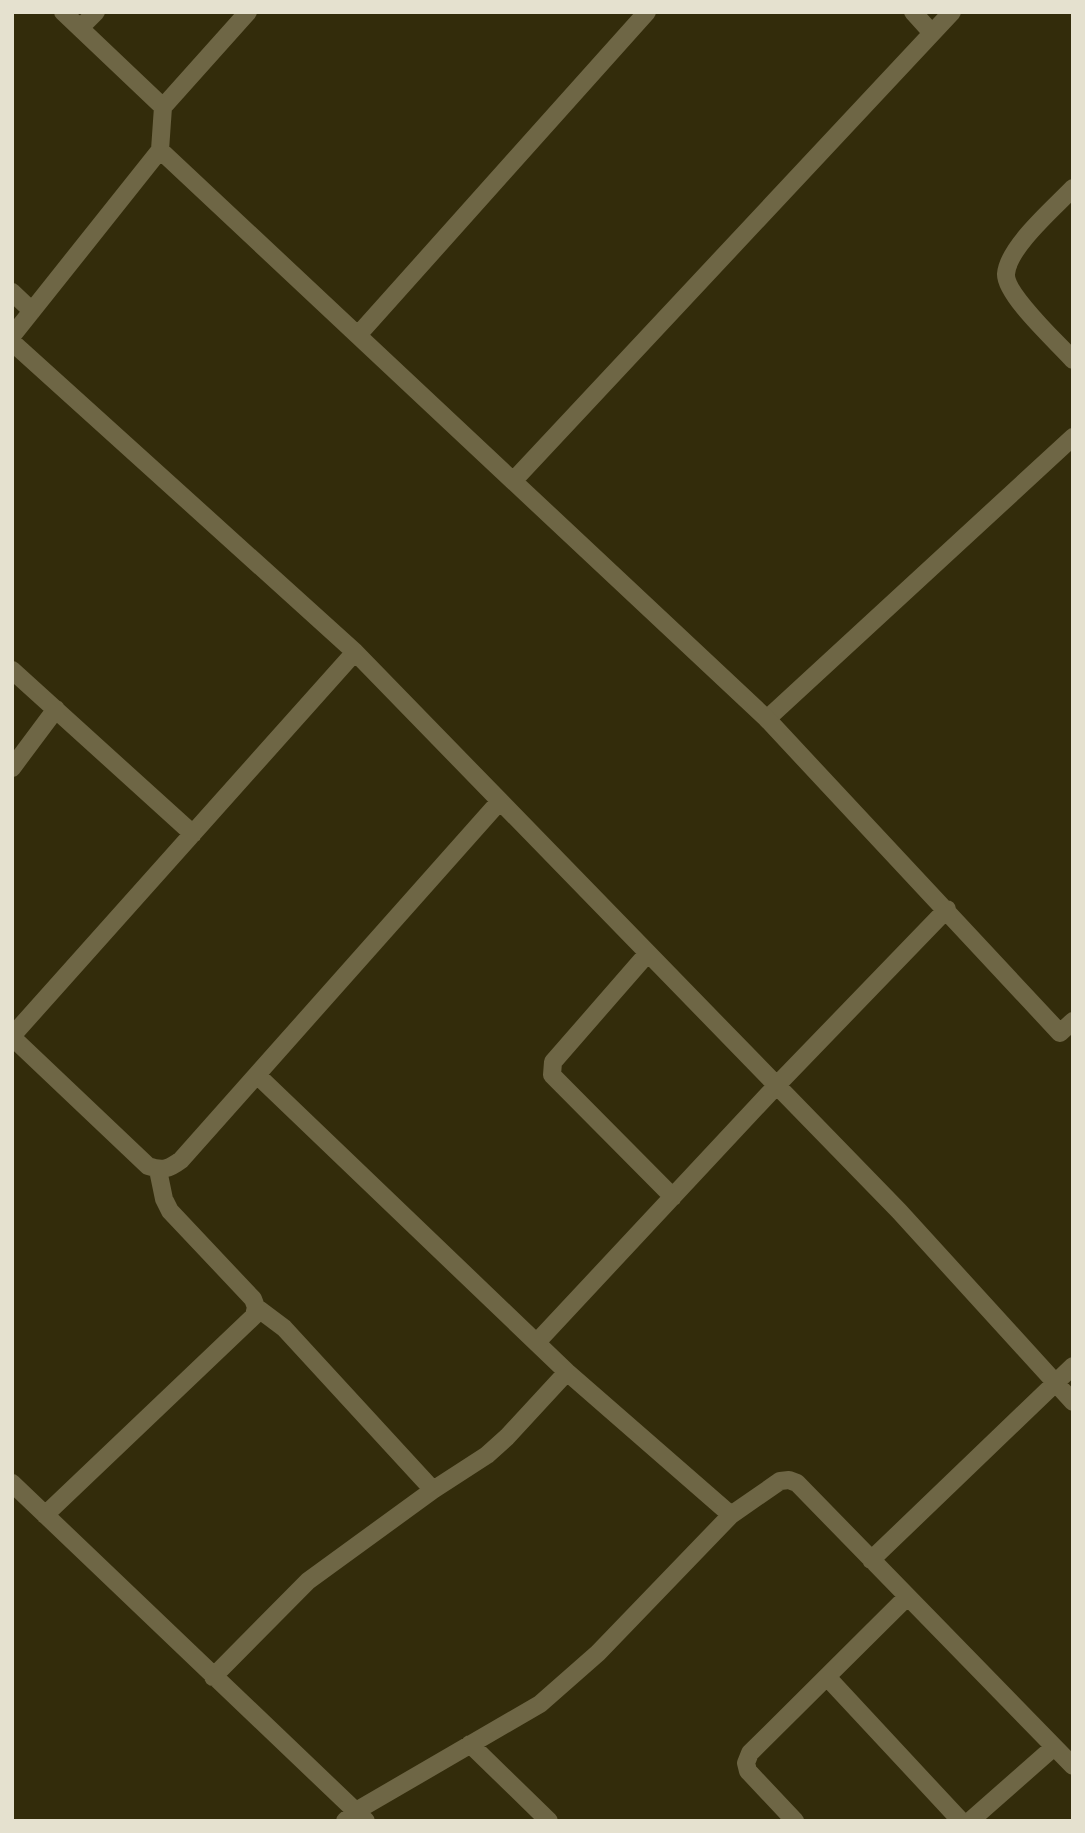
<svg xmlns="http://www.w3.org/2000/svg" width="1085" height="1833" font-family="'Open Sans',sans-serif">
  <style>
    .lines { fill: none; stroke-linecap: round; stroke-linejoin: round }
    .lane { stroke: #6e6645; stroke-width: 18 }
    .street { stroke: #6e6645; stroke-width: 18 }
  </style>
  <rect width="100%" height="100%" fill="#332c0b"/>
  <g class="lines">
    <path class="lane" d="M 767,719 L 1073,437"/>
    <path class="street" d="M 63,12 L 163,107 L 248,12
      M 913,12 L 932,33
      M 80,28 L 96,12
      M 163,107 L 160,150 L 767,719 L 1060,1033 L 1073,1021
      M 1073,188 C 1054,208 1008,247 1006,274 C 1005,295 1058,343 1073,360
      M 12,292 L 32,311
      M 358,335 L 647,12
      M 12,336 L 160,150
      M 12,342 L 355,652 L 899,1211 L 1073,1402
      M 514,480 L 952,12
      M 12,670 L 193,834
      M 12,768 L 56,709
      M 648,953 L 553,1062 L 552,1075 L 673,1197
      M 12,1036 L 355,652
      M 12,1037 L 148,1166 C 163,1171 169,1169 181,1160 L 500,801
      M 257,1075 L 567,1372 L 731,1515
      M 256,1307 L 284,1328 L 433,1490
      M 537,1342 L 777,1085 L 947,909
      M 12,1483 L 366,1821
      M 45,1515 L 254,1316 L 256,1307 L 253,1299 L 170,1211 L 164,1199 L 158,1170
      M 871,1560 L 1073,1366
      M 213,1677 L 308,1581 L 433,1490 L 487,1455 L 507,1437 L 567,1372
      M 827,1677 L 961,1821
      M 470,1744 L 549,1821
      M 345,1821 L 356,1811 L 540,1704 L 598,1653 L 731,1515 L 780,1481 L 789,1480 L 797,1483 L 1073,1766
      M 795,1821 L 748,1771 L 746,1763 L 750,1753 L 907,1597
      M 970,1821 L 1054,1747"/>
  </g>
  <rect width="1085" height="1833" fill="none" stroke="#e5e1cf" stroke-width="28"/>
</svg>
